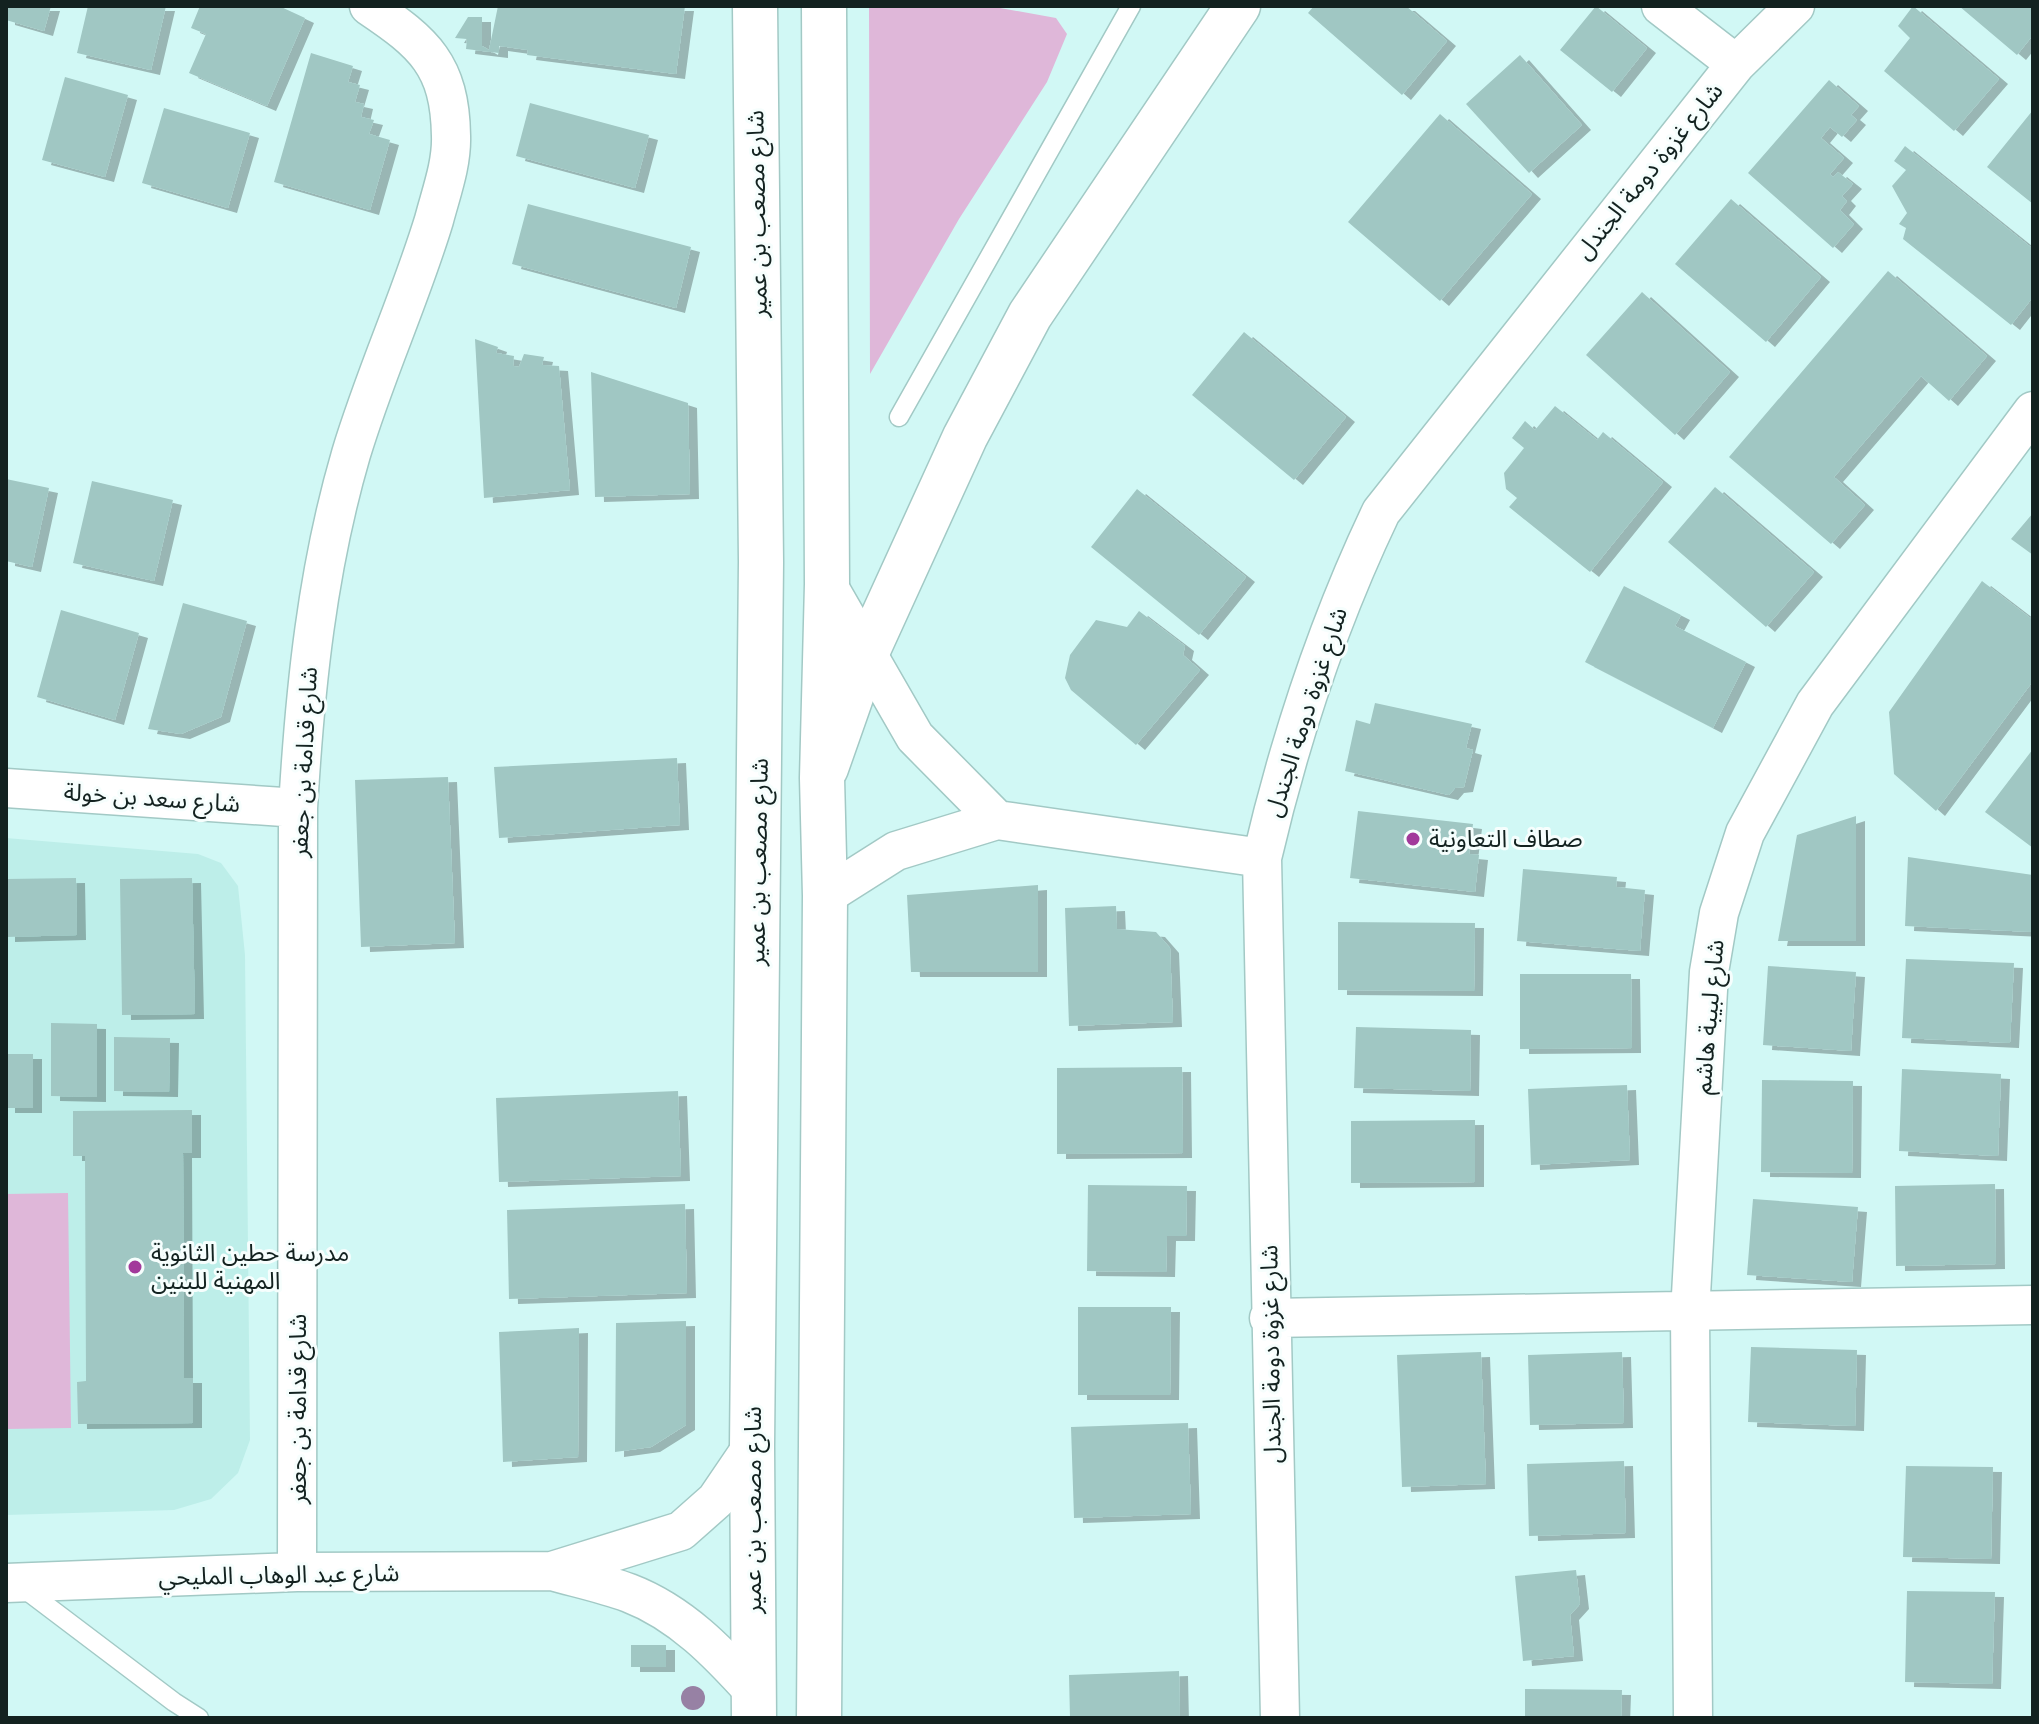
<svg xmlns="http://www.w3.org/2000/svg" width="2039" height="1724" font-family="Lato,'Noto Sans Arabic',sans-serif">
  <style>
    .built { fill: #bdeee9 }
    .green { fill: #dfb7d9 }
    .building { fill: #a0c7c3; filter: url(#shadow) }
    .lines { fill: none; stroke-linecap: round; stroke-linejoin: round }
    .lane-casing { stroke: #a2c9c5; stroke-width: 21 }
    .street-casing { stroke: #a2c9c5; stroke-width: 41 }
    .secondary-casing { stroke: #a2c9c5; stroke-width: 47 }
    .highway-casing { stroke: #a2c9c5; stroke-width: 47 }
    .lane { stroke: #fff; stroke-width: 18 }
    .street { stroke: #fff; stroke-width: 38 }
    .secondary { stroke: #fff; stroke-width: 44 }
    .highway { stroke: #fff; stroke-width: 44 }
    .tree { fill: #9781a4 }
    .poi-dot { fill: #a2399b; stroke: #f6fefd; stroke-width: 3 }
    .labels { text-anchor: middle; stroke-width: 6; stroke-linejoin: round; paint-order: stroke }
    .street-label { font-size: 24px; fill: #132220; stroke: #f6fefd }
    .poi-label { font-size: 24px; fill: #132220; stroke: #f6fefd; text-anchor: start }
  </style>
  <defs>
    <filter id="shadow"><feDropShadow dx="9" dy="5" stdDeviation="0" flood-color="#0004"/></filter>
  </defs>
  <rect width="100%" height="100%" fill="#d1f8f5"/>
  <path class="built" d="M 6,838 L 198,854 L 221,863 L 238,886 L 245,955 L 250,1440 L 238,1473 L 211,1499 L 174,1510 L 6,1515 Z"/>
  <path class="green" d="M 869,6 L 989,6 L 1056,18 L 1067,34 L 1047,82 L 959,219 L 870,374 Z
    M 68,1193 L 71,1428 L 6,1429 L 6,1194 Z"/>
  <path class="building" d="M 6,6 L 51,6 L 44,31 L 6,20 Z
    M 88,6 L 166,6 L 151,70 L 77,53 Z
    M 200,6 L 279,6 L 305,18 L 267,106 L 189,73 L 206,34 L 191,28 Z
    M 498,6 L 685,6 L 676,74 L 527,55 L 528,50 L 499,46 L 499,53 L 466,49 L 467,39 L 455,38 L 468,17 L 482,17 L 482,46 L 489,50 Z
    M 1314,6 L 1406,6 L 1447,41 L 1402,95 L 1308,13 Z
    M 1596,6 L 1647,48 L 1612,92 L 1560,50 Z
    M 1913,6 L 1999,79 L 1954,131 L 1884,71 L 1910,38 L 1898,26 Z
    M 1959,6 L 2033,6 L 2033,35 L 2017,55 Z
    M 311,53 L 353,66 L 348,82 L 360,85 L 355,102 L 364,104 L 361,117 L 374,120 L 369,134 L 390,140 L 370,210 L 274,182 Z
    M 1520,55 L 1582,125 L 1529,173 L 1466,104 Z
    M 65,77 L 128,95 L 105,177 L 42,160 Z
    M 1829,80 L 1859,106 L 1851,115 L 1857,120 L 1842,137 L 1830,127 L 1821,138 L 1844,158 L 1830,174 L 1833,177 L 1838,172 L 1853,184 L 1842,196 L 1847,201 L 1840,210 L 1854,224 L 1833,248 L 1748,173 Z
    M 530,103 L 649,135 L 635,188 L 516,156 Z
    M 164,108 L 250,133 L 228,208 L 142,183 Z
    M 2033,110 L 2033,204 L 1987,167 Z
    M 1440,114 L 1532,194 L 1440,301 L 1348,222 Z
    M 1905,146 L 2033,249 L 2033,297 L 2011,325 L 1903,239 L 1906,228 L 1899,224 L 1907,213 L 1892,186 L 1906,170 L 1894,161 Z
    M 1731,199 L 1821,277 L 1766,342 L 1675,264 Z
    M 528,204 L 691,247 L 676,308 L 512,264 Z
    M 1888,271 L 1987,356 L 1949,401 L 1921,376 L 1834,477 L 1865,505 L 1831,544 L 1729,457 Z
    M 1642,292 L 1730,372 L 1675,435 L 1586,355 Z
    M 1244,332 L 1346,417 L 1294,480 L 1192,395 Z
    M 475,339 L 498,347 L 496,353 L 514,356 L 513,366 L 519,367 L 524,354 L 544,357 L 542,365 L 559,366 L 570,490 L 484,498 Z
    M 591,372 L 688,403 L 690,494 L 595,497 Z
    M 1555,406 L 1597,440 L 1603,432 L 1663,482 L 1590,572 L 1509,507 L 1517,498 L 1506,489 L 1504,473 L 1524,448 L 1512,438 L 1525,421 L 1535,430 Z
    M 6,479 L 49,488 L 32,567 L 6,561 Z
    M 92,481 L 173,500 L 154,581 L 73,563 Z
    M 1715,487 L 1814,572 L 1766,627 L 1668,542 Z
    M 1137,489 L 1246,577 L 1199,635 L 1091,547 Z
    M 2033,513 L 2033,555 L 2011,539 Z
    M 1982,581 L 2033,620 L 2033,681 L 1936,811 L 1894,774 L 1889,712 Z
    M 1624,586 L 1681,615 L 1675,626 L 1746,662 L 1713,728 L 1585,662 Z
    M 183,603 L 247,621 L 221,717 L 181,734 L 148,729 Z
    M 61,610 L 139,633 L 115,720 L 37,697 Z
    M 1139,611 L 1185,646 L 1183,655 L 1200,670 L 1136,745 L 1071,690 L 1065,678 L 1070,655 L 1096,620 L 1127,627 Z
    M 1375,703 L 1472,724 L 1466,748 L 1473,750 L 1464,787 L 1455,788 L 1449,795 L 1345,771 L 1356,720 L 1370,724 Z
    M 2033,749 L 2033,848 L 1985,812 Z
    M 677,758 L 680,825 L 499,838 L 494,767 Z
    M 448,777 L 455,943 L 361,947 L 355,780 Z
    M 1358,811 L 1473,824 L 1469,854 L 1479,855 L 1475,892 L 1350,878 Z
    M 1856,816 L 1856,941 L 1778,941 L 1797,835 Z
    M 1908,857 L 2033,875 L 2033,932 L 1905,926 Z
    M 1523,869 L 1617,877 L 1616,887 L 1645,890 L 1640,951 L 1517,941 Z
    M 76,878 L 77,935 L 6,937 L 6,879 Z
    M 192,878 L 195,1014 L 122,1015 L 120,879 Z
    M 1038,885 L 1038,972 L 911,972 L 907,895 Z
    M 1116,906 L 1117,929 L 1156,932 L 1170,948 L 1173,1022 L 1069,1026 L 1065,908 Z
    M 1338,922 L 1475,923 L 1474,991 L 1338,990 Z
    M 1906,959 L 2014,963 L 2010,1043 L 1902,1038 Z
    M 1768,966 L 1856,972 L 1851,1051 L 1763,1045 Z
    M 1520,974 L 1631,974 L 1632,1048 L 1520,1049 Z
    M 51,1023 L 97,1024 L 97,1097 L 51,1096 Z
    M 1356,1027 L 1471,1030 L 1470,1091 L 1354,1088 Z
    M 114,1037 L 170,1038 L 169,1092 L 114,1091 Z
    M 6,1054 L 33,1054 L 33,1108 L 6,1108 Z
    M 1182,1067 L 1183,1153 L 1057,1154 L 1057,1068 Z
    M 1902,1069 L 2001,1074 L 1998,1156 L 1899,1151 Z
    M 1762,1080 L 1853,1081 L 1852,1173 L 1761,1172 Z
    M 1627,1085 L 1630,1160 L 1531,1165 L 1528,1089 Z
    M 678,1091 L 681,1176 L 499,1182 L 496,1098 Z
    M 192,1110 L 192,1153 L 183,1153 L 184,1378 L 193,1378 L 193,1423 L 78,1424 L 77,1382 L 86,1381 L 85,1156 L 73,1156 L 73,1111 Z
    M 1475,1120 L 1475,1182 L 1351,1183 L 1351,1121 Z
    M 1995,1184 L 1996,1264 L 1896,1266 L 1895,1186 Z
    M 1088,1185 L 1187,1186 L 1186,1236 L 1167,1236 L 1166,1272 L 1087,1271 Z
    M 1753,1199 L 1858,1207 L 1852,1282 L 1747,1275 Z
    M 685,1204 L 687,1293 L 509,1299 L 507,1210 Z
    M 1078,1307 L 1171,1307 L 1170,1395 L 1078,1395 Z
    M 686,1321 L 686,1425 L 651,1447 L 615,1452 L 616,1323 Z
    M 579,1328 L 578,1457 L 503,1462 L 499,1332 Z
    M 1751,1347 L 1857,1350 L 1855,1426 L 1748,1422 Z
    M 1481,1352 L 1486,1484 L 1402,1487 L 1397,1355 Z
    M 1622,1352 L 1624,1423 L 1530,1425 L 1528,1355 Z
    M 1188,1423 L 1191,1514 L 1074,1518 L 1071,1427 Z
    M 1624,1461 L 1626,1533 L 1529,1536 L 1527,1464 Z
    M 1906,1466 L 1993,1467 L 1991,1559 L 1903,1557 Z
    M 1576,1570 L 1580,1604 L 1570,1615 L 1574,1656 L 1523,1661 L 1515,1576 Z
    M 1907,1591 L 1995,1592 L 1992,1684 L 1905,1682 Z
    M 631,1645 L 666,1645 L 666,1667 L 631,1667 Z
    M 1179,1671 L 1180,1718 L 1070,1718 L 1069,1675 Z
    M 1525,1689 L 1622,1690 L 1621,1718 L 1525,1718 Z"/>
  <g class="lines">
    <defs>
      <path id="lane" d="M 899,417 L 1131,6
        M 22,1587 L 174,1702 L 199,1718"/>
      <path id="street" d="M 1661,6 L 1736,64
        M 827,584 L 915,737 L 997,820
        M 6,788 L 298,808
        M 825,896 L 896,851 L 997,820 L 1262,858
        M 1269,1318 L 2033,1305
        M 552,1571 C 577,1578 605,1584 629,1593 C 681,1613 719,1653 755,1693
        M 297,1572 L 298,808 C 305,688 317,570 351,454 C 375,374 410,299 434,220 C 441,193 452,164 451,136 C 450,65 424,43 369,6
        M 6,1583 L 297,1572 L 552,1571 L 681,1531 L 716,1500 L 752,1447
        M 1280,1718 L 1262,858 C 1290,738 1328,623 1381,512 L 1736,64 L 1795,6
        M 1693,1718 L 1690,1313 L 1709,972 L 1719,913 L 1745,833 L 1815,704 L 2033,411"/>
      <path id="secondary" d="M 826,768 L 866,654 L 965,437 L 1030,315 L 1238,6"/>
      <path id="highway" d="M 754,1718 L 752,1447 L 761,562 L 755,6
        M 819,1718 L 825,896 L 822,778 L 827,584 L 824,6"/>
    </defs>
    <use href="#lane" class="lane-casing"/>
    <use href="#street" class="street-casing"/>
    <use href="#secondary" class="secondary-casing"/>
    <use href="#highway" class="highway-casing"/>
    <use href="#lane" class="lane"/>
    <use href="#street" class="street"/>
    <use href="#secondary" class="secondary"/>
    <use href="#highway" class="highway"/>
  </g>
  <circle class="tree" cx="693" cy="1698" r="12"/>
  <g class="poi-dot">
    <circle cx="1413" cy="839" r="8"/>
    <circle cx="135" cy="1267" r="8"/>
  </g>
  <g class="labels">
    <g class="street-label">
      <text transform="translate(1649 171) rotate(-51)" y="8">شارع غزوة دومة الجندل</text>
      <text transform="translate(757 214) rotate(-91)" y="8">شارع مصعب بن عمير</text>
      <text transform="translate(1306 712) rotate(-72)" y="8">شارع غزوة دومة الجندل</text>
      <text transform="translate(304 762) rotate(-87)" y="8">شارع قدامة بن جعفر</text>
      <text transform="translate(152 798) rotate(4)" y="8">شارع سعد بن خولة</text>
      <text transform="translate(758 862) rotate(-89)" y="8">شارع مصعب بن عمير</text>
      <text transform="translate(1709 1017) rotate(-85)" y="8">شارع لبيبة هاشم</text>
      <text transform="translate(1271 1354) rotate(-91)" y="8">شارع غزوة دومة الجندل</text>
      <text transform="translate(298 1409) rotate(-90)" y="8">شارع قدامة بن جعفر</text>
      <text transform="translate(753 1510) rotate(-90)" y="8">شارع مصعب بن عمير</text>
      <text transform="translate(279 1575) rotate(-1)" y="8">شارع عبد الوهاب المليحي</text>
    </g>
    <g class="poi-label">
      <text x="1429" y="847">صطاف التعاونية</text>
      <text x="151" y="1261">مدرسة حطين الثانوية<tspan x="151" dy="28">المهنية للبنين</tspan></text>
    </g>
  </g>
  <rect width="2039" height="1724" fill="none" stroke="#132220" stroke-width="16"/>
</svg>
